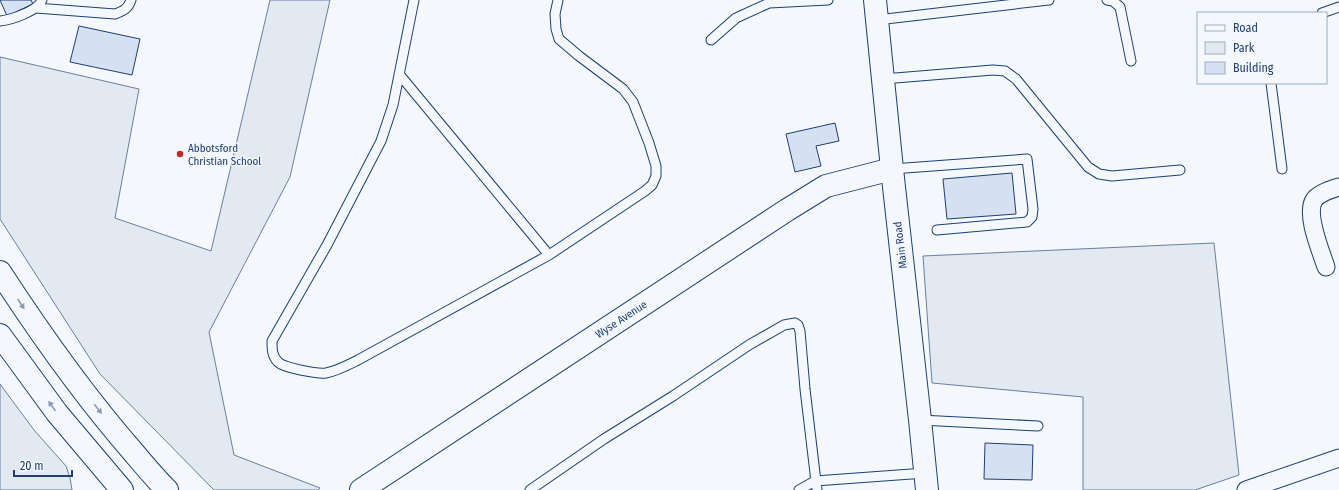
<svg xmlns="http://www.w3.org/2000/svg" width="1339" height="490" font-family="'Fira Sans Condensed',sans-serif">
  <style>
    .green { fill: #e3e9f0; stroke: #687fa3 }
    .building { fill: #d5e0f0; stroke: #1d3f73 }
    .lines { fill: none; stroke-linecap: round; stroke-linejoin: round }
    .lane-casing { stroke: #1d3f73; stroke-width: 11 }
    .street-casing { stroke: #1d3f73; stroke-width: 19 }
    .secondary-casing { stroke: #1d3f73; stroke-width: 24 }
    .highway-casing { stroke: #1d3f73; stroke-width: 24 }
    .lane { stroke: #f4f7fb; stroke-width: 9 }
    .street { stroke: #f4f7fb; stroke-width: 17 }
    .secondary { stroke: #f4f7fb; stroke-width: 22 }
    .highway { stroke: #f4f7fb; stroke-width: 22 }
    .oneway { fill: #889bb7 }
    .poi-dot { fill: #c62828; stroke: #f4f7fb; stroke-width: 1.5 }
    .labels { text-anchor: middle; stroke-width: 3; stroke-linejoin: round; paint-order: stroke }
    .poi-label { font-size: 11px; fill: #1d3f73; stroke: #f4f7fb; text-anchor: start }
    .street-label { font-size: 11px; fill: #1d3f73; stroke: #f4f7fb }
  </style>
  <rect width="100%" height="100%" fill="#f4f7fb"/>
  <path class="green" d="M 270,0 L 330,0 L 290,177 L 209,332 L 234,455 L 320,488 L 318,490 L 214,490 L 100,374 L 0,219 L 0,57 L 139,89 L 115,218 L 211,251 Z
    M 1214,243 L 1239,475 L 1195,490 L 1083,490 L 1083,397 L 932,383 L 923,256 Z
    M 0,384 L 34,430 L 66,466 L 70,478 L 72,490 L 0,490 Z"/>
  <path class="building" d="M 0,0 L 31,0 L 33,4 L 7,16 Z
    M 79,26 L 140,39 L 132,75 L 70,62 Z
    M 835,123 L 839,141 L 816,146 L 821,166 L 795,172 L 786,134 Z
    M 1012,173 L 1016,214 L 947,219 L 943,179 Z
    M 985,443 L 1033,445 L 1032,480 L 984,479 Z"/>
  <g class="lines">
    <defs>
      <path id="lane" d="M 414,0 L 393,105 L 381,141 L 327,245 L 272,341 C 272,349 272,356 278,362 C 284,368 317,374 326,373 C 337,371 348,365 358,360 L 549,255 L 645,191 L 652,185 L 656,176 L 656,166 L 649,143 L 633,102 L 623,89 L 579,56 L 559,39 L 556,29 L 555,14 L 558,0
        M 1107,0 L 1113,1 L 1120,7 L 1131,61
        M 36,8 L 115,14 C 123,11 128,9 131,0
        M 1322,13 L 1339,7
        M 877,20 L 1049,0
        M 0,21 C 11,20 38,11 42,0
        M 711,40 L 736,18 L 769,3 L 828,0
        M 399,74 L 549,255
        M 883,79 L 993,70 L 1005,71 L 1016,79 L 1088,167 L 1099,174 L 1112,176 L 1180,170
        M 1271,83 L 1282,169
        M 892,169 L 1027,159 L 1033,209 L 1032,217 L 1027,222 L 937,230
        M 920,420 L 1038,426
        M 530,490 L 604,439 L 673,396 L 749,345 L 784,325 L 795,323 L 798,325 L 800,331 L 805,389 L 817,490
        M 799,490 L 815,481 L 925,473"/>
      <path id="street" d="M 1326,267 C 1321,251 1305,215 1314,200 C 1319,193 1332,189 1339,187
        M 1246,490 L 1339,458"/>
      <path id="secondary" d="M 875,0 L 892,169 L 920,420 L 927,490
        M 361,490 L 787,210 L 826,186 L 892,169"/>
      <path id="highway" d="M 0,272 C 41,335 85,397 134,453 C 145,466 155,478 167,490
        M 0,335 L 57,413 L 122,490"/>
    </defs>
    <use href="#lane" class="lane-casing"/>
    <use href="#street" class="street-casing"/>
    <use href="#secondary" class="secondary-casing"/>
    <use href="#highway" class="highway-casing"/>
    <use href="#lane" class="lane"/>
    <use href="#street" class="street"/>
    <use href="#secondary" class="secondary"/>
    <use href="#highway" class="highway"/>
  </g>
  <defs><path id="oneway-solid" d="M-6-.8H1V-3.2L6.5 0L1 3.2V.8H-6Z"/></defs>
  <g class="oneway">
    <use href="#oneway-solid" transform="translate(21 304) rotate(57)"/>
    <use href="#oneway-solid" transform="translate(52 406) rotate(-126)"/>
    <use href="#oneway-solid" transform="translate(98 409) rotate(52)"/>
  </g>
  <circle class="poi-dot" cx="180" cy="154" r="4"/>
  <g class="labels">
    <g class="poi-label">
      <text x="188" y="152">Abbotsford<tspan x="188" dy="13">Christian School</tspan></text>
    </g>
    <g class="street-label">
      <text transform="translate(900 245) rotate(-97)" y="4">Main Road</text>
      <text transform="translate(621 319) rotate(-33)" y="4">Wyse Avenue</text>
    </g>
  </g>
  <rect x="1197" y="12" width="130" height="72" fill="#f4f7fb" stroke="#9eadc5"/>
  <rect x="1205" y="25" width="20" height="6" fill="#f4f7fb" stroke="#9eadc5"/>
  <text x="1233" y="32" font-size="12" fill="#1d3f73">Road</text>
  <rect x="1205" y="42" width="20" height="12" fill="#e3e9f0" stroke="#9eadc5"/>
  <text x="1233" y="52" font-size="12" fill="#1d3f73">Park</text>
  <rect x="1205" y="62" width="20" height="12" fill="#d5e0f0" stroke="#9eadc5"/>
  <text x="1233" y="72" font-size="12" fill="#1d3f73">Building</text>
  <path d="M14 470v6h58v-6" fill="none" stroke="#1d3f73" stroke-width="2"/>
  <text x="20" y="470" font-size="12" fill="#1d3f73" stroke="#f4f7fb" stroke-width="3" paint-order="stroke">20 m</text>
</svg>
